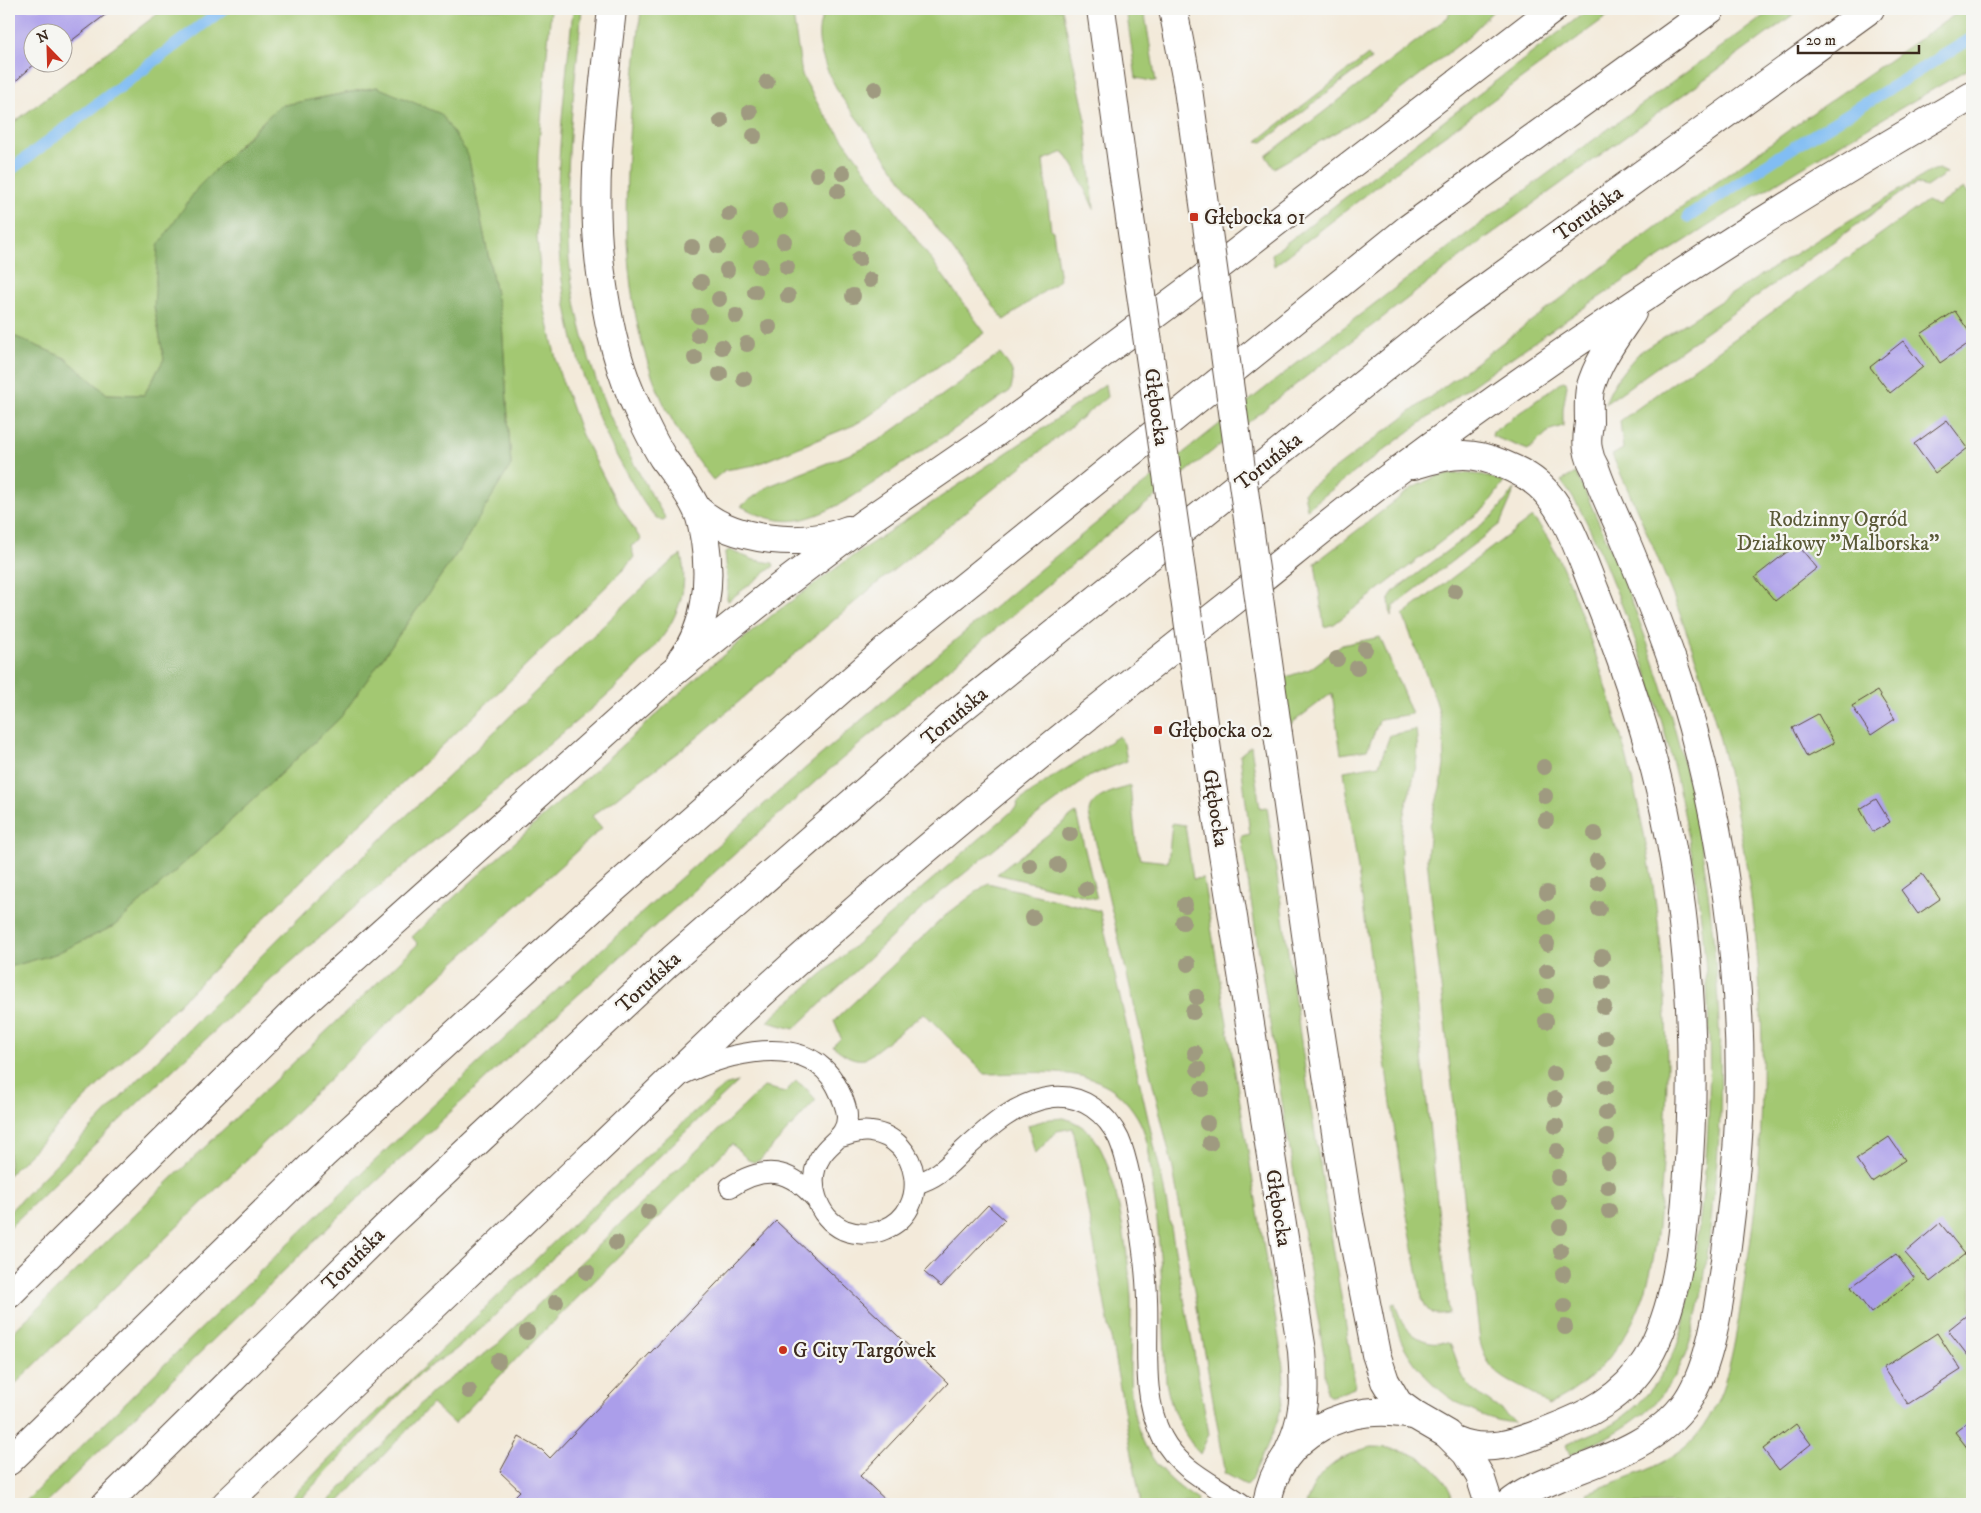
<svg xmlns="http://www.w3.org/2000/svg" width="1981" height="1513" font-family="'IM FELL DW Pica',serif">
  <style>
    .green { fill: #a3c872; stroke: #6f7948 }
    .forest { fill: #82ac64; stroke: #5e6b41 }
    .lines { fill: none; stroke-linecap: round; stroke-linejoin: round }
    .stream { stroke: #81bdf3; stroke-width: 12 }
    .building { fill: #ab9eea }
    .lane-casing { stroke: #57473a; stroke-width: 22 }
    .secondary-casing { stroke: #57473a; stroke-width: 30 }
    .highway-casing { stroke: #57473a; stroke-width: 30 }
    .lane { stroke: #fff; stroke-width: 20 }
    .secondary { stroke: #fff; stroke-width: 28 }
    .highway { stroke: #fff; stroke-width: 28 }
    .secondary-bridge-casing { stroke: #57473a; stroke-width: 30; stroke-linecap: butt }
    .secondary-bridge { stroke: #fff; stroke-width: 28 }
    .tree { fill: #9f9a80 }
    .poi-dot { fill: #c8321e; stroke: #f6f6f2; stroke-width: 2 }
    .labels { text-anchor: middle; stroke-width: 4.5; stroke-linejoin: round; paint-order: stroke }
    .street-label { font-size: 21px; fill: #3b2a1e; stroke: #f6f6f2 }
    .poi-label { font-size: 21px; fill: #3b2a1e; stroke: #f6f6f2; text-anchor: start }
    .park-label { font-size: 21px; fill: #5a5937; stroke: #f6f6f2 }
  </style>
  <rect width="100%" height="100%" fill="#f6f6f2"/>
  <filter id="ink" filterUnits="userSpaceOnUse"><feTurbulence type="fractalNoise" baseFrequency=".02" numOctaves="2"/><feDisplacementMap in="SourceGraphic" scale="10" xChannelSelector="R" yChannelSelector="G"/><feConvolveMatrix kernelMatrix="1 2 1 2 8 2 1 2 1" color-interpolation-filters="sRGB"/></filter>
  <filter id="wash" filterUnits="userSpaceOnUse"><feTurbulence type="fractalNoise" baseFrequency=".0096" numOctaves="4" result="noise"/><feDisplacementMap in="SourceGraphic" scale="20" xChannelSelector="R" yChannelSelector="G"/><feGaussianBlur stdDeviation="1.12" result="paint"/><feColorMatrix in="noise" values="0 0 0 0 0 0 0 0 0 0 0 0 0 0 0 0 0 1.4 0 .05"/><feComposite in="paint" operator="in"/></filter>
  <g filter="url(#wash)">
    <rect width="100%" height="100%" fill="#f3eada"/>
    <path class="green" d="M 164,9 L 551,9 L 538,154 L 537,238 L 543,301 L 559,372 L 581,433 L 613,495 L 641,540 L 631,546 L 634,557 L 624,569 L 479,711 L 333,849 L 9,1175 L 9,967 L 55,954 L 114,926 L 212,838 L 340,718 L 462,546 L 511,464 L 502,324 L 468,155 L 377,87 L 279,106 L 233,151 L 154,306 L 164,359 L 144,395 L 107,394 L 65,358 L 9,334 L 9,126 Z
      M 573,9 L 582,9 C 574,91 563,176 569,259 C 573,302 584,347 599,388 C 615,434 641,477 666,519 L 663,521 C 652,520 636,490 631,481 C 589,413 565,330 559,251 C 554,171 565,89 573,9 Z
      M 641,9 L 792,9 L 802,75 L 820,108 L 985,333 L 866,418 L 854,425 L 755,465 L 725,470 L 713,480 C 598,345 625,171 641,9 Z
      M 827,9 L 1062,9 L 1085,115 L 1094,209 L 1074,167 L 1064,152 L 1043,160 L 1051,230 L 1053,231 L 1060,280 L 1004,320 L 842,98 C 828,74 807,35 827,9 Z
      M 1126,9 L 1144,9 L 1156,82 L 1136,78 Z
      M 1451,9 L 1495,9 L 1466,39 L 1376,109 L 1274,168 L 1266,156 L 1448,17 Z
      M 1589,9 L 1617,9 L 1415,157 L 1274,266 L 1272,254 Z
      M 1774,9 L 1801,9 L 1482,241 L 1299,382 L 1101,540 L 816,781 L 509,1057 L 342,1214 L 45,1504 L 23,1504 C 278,1251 536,1001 808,766 C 966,629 1126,496 1291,368 C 1449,245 1611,126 1774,9 Z
      M 1963,9 L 1972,9 L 1972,67 C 1740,199 1517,345 1307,509 L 1304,492 L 1684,206 L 1811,114 Z
      M 1368,55 L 1371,59 L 1363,65 L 1263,142 L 1257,141 Z
      M 1939,169 L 1947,173 L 1926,187 L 1917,184 L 1910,187 L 1605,404 C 1612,383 1625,368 1640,352 L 1825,235 L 1933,170 Z
      M 1964,188 L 1972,197 L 1972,1504 L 1591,1504 L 1587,1493 C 1621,1479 1674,1465 1697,1435 C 1732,1392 1736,1330 1745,1278 C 1777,1087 1764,886 1709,700 C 1684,615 1649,535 1612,455 L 1623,449 L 1620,421 L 1927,201 L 1938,206 Z
      M 1000,354 C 1011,368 1017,372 1010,391 C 971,418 932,444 893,470 C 865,488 836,511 803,519 C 781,524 760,517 741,506 L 769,486 L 860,450 L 881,439 Z
      M 1563,381 L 1566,382 L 1567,385 L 1563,409 L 1563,426 L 1550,430 L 1528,450 L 1492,436 L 1493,432 Z
      M 1105,384 L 1107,397 L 869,590 L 693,741 L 592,816 L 602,828 L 376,1034 L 9,1390 L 9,1336 L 164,1186 L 418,944 L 412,937 L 440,910 L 702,673 L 771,616 L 854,555 L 1048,425 Z
      M 1464,473 L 1483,475 L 1504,482 L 1486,507 L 1334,624 L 1324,627 L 1315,563 L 1412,488 L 1437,476 Z
      M 1576,473 C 1619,563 1656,656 1681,753 C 1703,834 1713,918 1718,1002 C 1720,1046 1722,1091 1719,1135 C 1718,1157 1715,1178 1713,1199 C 1708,1254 1702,1328 1675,1376 C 1650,1418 1612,1436 1570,1455 L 1566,1445 C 1582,1437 1599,1432 1614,1423 C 1637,1409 1654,1388 1667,1366 C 1687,1333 1689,1291 1695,1254 C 1729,1035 1703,804 1619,598 C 1603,560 1587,513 1561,481 Z
      M 1515,489 L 1500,524 L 1394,606 L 1391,617 L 1389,600 L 1393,592 L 1493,516 Z
      M 1532,517 C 1556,541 1576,600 1588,633 C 1650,805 1678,981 1663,1164 C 1660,1207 1658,1251 1645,1292 C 1630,1339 1594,1385 1548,1405 C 1519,1379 1492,1386 1480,1342 L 1427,859 L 1430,826 L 1442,780 L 1444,764 L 1443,730 L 1436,701 L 1403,615 Z
      M 729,550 L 754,560 L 773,563 L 774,566 L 728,601 L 727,598 L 728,585 L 725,553 Z
      M 681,555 C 690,590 676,622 653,649 C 624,683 587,712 553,741 C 490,795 426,847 363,900 C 239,1004 124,1115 9,1228 L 9,1212 L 177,1040 L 317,900 L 458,767 L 640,590 L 673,560 Z
      M 1380,637 L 1412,714 L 1380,719 L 1367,750 L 1341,754 L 1332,693 L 1272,738 L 1280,679 L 1310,669 L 1342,645 Z
      M 1416,730 C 1421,767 1410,785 1403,818 C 1401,831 1401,844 1401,857 L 1449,1313 C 1432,1315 1429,1316 1422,1298 L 1406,1210 L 1344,771 L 1379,765 L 1390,735 Z
      M 1119,736 L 1124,744 L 1127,761 L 1090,776 L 1081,783 L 1027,823 L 930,901 L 794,1029 L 768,1022 L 775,1014 L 1018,806 L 1017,803 L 1051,778 Z
      M 1251,746 L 1260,808 L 1267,807 L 1310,1103 L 1355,1383 L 1354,1388 L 1333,1396 L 1329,1396 L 1326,1392 L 1324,1355 L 1283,1108 L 1241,836 L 1250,834 L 1240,755 Z
      M 1130,786 L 1136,842 L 1140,859 L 1168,862 L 1172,823 L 1185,825 L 1193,879 L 1203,878 L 1282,1357 C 1283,1367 1284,1378 1284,1388 C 1282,1422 1264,1450 1251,1480 L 1246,1485 L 1224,1473 L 1225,1469 L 1173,1169 L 1089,814 C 1088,797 1118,790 1130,786 Z
      M 1076,813 L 1097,899 L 997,874 L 1073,815 Z
      M 988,883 L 1100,911 L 1162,1179 L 1209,1434 L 1200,1454 C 1181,1432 1171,1410 1166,1382 C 1163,1315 1162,1248 1152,1181 C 1150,1162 1149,1140 1140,1122 C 1133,1108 1119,1091 1104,1084 C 1071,1067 1022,1074 985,1074 L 924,1013 L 865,1059 C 852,1061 843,1054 833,1046 L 841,1038 L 834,1021 L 946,915 Z
      M 796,1081 L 806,1088 L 816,1100 L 760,1160 L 754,1162 L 748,1160 L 732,1144 L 520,1355 L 454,1424 L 432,1404 L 337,1504 L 326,1504 L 432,1392 L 498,1344 L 629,1215 L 764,1087 L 785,1092 Z
      M 738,1082 L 568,1243 L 482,1328 L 454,1351 L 424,1370 L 412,1381 L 296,1504 L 285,1504 L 351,1437 L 557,1239 L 713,1095 L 724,1086 Z
      M 1064,1118 C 1076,1122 1087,1128 1095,1139 C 1117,1170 1129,1258 1131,1297 C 1133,1343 1123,1393 1141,1436 C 1152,1465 1173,1484 1198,1500 L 1197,1504 L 1141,1504 L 1073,1128 L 1057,1131 L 1035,1154 L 1028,1125 L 1050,1119 Z
      M 1395,1303 C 1400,1322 1411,1339 1431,1342 C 1437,1343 1444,1341 1450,1344 C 1457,1357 1458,1371 1467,1383 C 1481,1399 1501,1407 1515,1423 C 1467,1419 1419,1381 1400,1338 C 1396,1327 1394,1316 1392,1304 Z
      M 1371,1447 C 1412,1447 1442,1463 1455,1504 L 1306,1504 C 1316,1472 1339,1455 1371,1447 Z"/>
    <path class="forest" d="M 377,87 L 441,114 L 468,155 L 502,324 L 511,465 L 462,546 L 340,718 L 212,838 L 114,926 L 55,954 L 9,967 L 9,334 L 65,358 L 107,394 L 144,395 L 164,359 L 154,306 L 158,246 L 198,187 L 279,106 Z"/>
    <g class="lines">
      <path class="stream" d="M 9,171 L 223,9
        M 1688,217 L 1781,155 L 1972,38"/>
    </g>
    <g id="blocks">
      <path class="building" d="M 9,9 L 113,9 L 62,48 L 62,32 L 32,32 L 32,62 L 37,62 L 9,87 Z
        M 1955,311 L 1972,336 L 1972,341 L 1940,363 L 1921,334 Z
        M 1903,341 L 1923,367 L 1890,393 L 1870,367 Z
        M 1947,420 L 1968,448 L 1935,473 L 1914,444 Z
        M 1797,544 L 1817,568 L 1775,601 L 1755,577 Z
        M 1877,691 L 1895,719 L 1871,735 L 1852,706 Z
        M 1818,714 L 1834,743 L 1807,757 L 1792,728 Z
        M 1876,799 L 1890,822 L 1873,832 L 1860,809 Z
        M 1922,874 L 1940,899 L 1918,914 L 1901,890 Z
        M 1889,1137 L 1905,1160 L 1872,1182 L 1856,1159 Z
        M 988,1205 L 1005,1220 L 941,1287 L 924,1272 Z
        M 776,1221 L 948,1383 L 860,1476 L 890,1504 L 507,1504 L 520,1491 L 500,1472 L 519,1437 L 542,1450 L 550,1458 Z
        M 1940,1223 L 1965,1254 L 1930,1282 L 1905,1253 Z
        M 1896,1254 L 1915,1279 L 1871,1313 L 1851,1287 Z
        M 1972,1311 L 1972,1361 L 1948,1330 Z
        M 1937,1333 L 1961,1370 L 1908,1404 L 1883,1368 Z
        M 1972,1419 L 1972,1454 L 1955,1432 Z
        M 1796,1424 L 1811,1444 L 1779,1470 L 1763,1449 Z"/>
    </g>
  </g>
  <g filter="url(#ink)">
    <use href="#blocks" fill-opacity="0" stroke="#57473a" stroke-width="1"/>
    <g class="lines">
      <defs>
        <path id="lane" d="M 679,1076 C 724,1054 806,1029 836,1085 C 841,1095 847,1106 847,1117 C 847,1137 830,1141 821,1156 C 805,1181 817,1218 844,1230 C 857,1235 873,1235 885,1229 C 932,1210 920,1138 871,1132 C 861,1130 851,1134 841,1137
          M 915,1184 C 939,1177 947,1166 964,1150 C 989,1127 1018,1101 1053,1097 C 1083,1094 1107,1114 1119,1139 C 1126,1155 1129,1173 1133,1190 C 1140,1226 1146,1262 1147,1299 C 1149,1343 1141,1396 1162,1437 C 1180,1471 1213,1483 1242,1504
          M 730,1187 C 764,1165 789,1168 816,1199"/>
        <path id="secondary" d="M 612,9 C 603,94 589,187 601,273 C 607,315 615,358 632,397 C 642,418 651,439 663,458 C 675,475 690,493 698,512 C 702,521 703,531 705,541 C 711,581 707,627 681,660
          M 1101,9 L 1123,170
          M 1173,9 L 1187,82
          M 1414,465 C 1430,460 1447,455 1464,455 C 1486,455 1522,470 1539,485 C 1567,510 1581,557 1595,591 C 1621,656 1644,722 1660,790 C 1690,919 1698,1056 1687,1187 C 1683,1244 1676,1309 1647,1359 C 1624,1398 1586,1416 1546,1431 C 1516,1443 1486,1454 1454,1440
          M 698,510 C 734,542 805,548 848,530
          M 1278,734 L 1314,991 L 1349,1216 L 1376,1354 L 1385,1381 L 1398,1403 L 1416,1416 L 1447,1434 L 1466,1453 L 1480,1476 L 1489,1504
          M 1212,785 L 1302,1351 C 1305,1392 1306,1417 1287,1455
          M 9,1294 L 295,1011 L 670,675 L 772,593 L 866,522 L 994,434 L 1184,293 L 1553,9
          M 226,1504 C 346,1390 466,1275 586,1161 C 641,1109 694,1056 749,1005 C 902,864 1064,734 1227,606 C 1283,562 1337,516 1395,473 C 1578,335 1773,210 1972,96
          M 1267,1504 C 1277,1433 1350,1399 1416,1416
          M 1509,1504 C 1525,1491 1543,1484 1562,1476 C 1606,1459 1659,1442 1687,1401 C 1712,1364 1720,1297 1726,1253 C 1732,1208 1737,1164 1739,1119 C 1744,976 1723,824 1681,687 C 1664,634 1643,582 1621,530 C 1612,510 1602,489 1595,468 C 1592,463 1589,456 1588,449 C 1586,441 1588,431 1589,423 C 1589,412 1588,399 1590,389 C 1598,360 1616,337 1632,313"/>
        <path id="highway" d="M 9,1461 L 323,1155 L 607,895 L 886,650 L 1409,228 L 1711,9
          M 106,1504 L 386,1227 L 666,965 L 947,720 L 1459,307 L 1870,9"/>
      </defs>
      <use href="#lane" class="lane-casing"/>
      <use href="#secondary" class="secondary-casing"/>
      <use href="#highway" class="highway-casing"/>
      <use href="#lane" class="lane"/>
      <use href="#secondary" class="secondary"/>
      <use href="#highway" class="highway"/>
      <defs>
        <path id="secondary-bridge" d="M 1187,82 L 1278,734
          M 1123,170 L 1212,785"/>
      </defs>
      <use href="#secondary-bridge" class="secondary-bridge-casing"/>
      <use href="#secondary-bridge" class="secondary-bridge"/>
    </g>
    <g class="tree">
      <circle cx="767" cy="82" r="8"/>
      <circle cx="875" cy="89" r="8"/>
      <circle cx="750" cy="112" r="8"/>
      <circle cx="721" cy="121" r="8"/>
      <circle cx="754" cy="136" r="8"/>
      <circle cx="843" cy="173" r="8"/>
      <circle cx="817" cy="174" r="8"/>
      <circle cx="838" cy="191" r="8"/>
      <circle cx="780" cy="211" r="8"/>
      <circle cx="729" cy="214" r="8"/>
      <circle cx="853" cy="238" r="8"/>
      <circle cx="751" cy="240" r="8"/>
      <circle cx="784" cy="241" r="8"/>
      <circle cx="718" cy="246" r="8"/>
      <circle cx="692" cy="247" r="8"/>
      <circle cx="859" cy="259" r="8"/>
      <circle cx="760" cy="266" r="8"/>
      <circle cx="787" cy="267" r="8"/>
      <circle cx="727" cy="270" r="8"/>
      <circle cx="870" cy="280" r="8"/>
      <circle cx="701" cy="282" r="8"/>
      <circle cx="755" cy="292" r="8"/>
      <circle cx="788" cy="296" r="8"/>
      <circle cx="853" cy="296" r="8"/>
      <circle cx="719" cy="299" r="8"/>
      <circle cx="699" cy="316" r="8"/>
      <circle cx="736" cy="316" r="8"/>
      <circle cx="769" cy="327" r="8"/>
      <circle cx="698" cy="335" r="8"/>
      <circle cx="747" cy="344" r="8"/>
      <circle cx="722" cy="347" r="8"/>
      <circle cx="695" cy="358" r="8"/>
      <circle cx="720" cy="374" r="8"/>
      <circle cx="744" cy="379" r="8"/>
      <circle cx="1455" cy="591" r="8"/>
      <circle cx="1365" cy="649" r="8"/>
      <circle cx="1337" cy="659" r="8"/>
      <circle cx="1357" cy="668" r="8"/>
      <circle cx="1544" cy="767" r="8"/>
      <circle cx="1545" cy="796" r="8"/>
      <circle cx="1546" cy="820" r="8"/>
      <circle cx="1070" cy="834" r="8"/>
      <circle cx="1595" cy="834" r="8"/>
      <circle cx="1597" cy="861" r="8"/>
      <circle cx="1058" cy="865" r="8"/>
      <circle cx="1030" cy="866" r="8"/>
      <circle cx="1598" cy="883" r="8"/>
      <circle cx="1086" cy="889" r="8"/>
      <circle cx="1547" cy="893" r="8"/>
      <circle cx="1185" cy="905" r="8"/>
      <circle cx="1599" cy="909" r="8"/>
      <circle cx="1547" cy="917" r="8"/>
      <circle cx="1033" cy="918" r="8"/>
      <circle cx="1183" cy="922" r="8"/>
      <circle cx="1547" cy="944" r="8"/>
      <circle cx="1602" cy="957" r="8"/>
      <circle cx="1188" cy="964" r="8"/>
      <circle cx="1547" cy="971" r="8"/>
      <circle cx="1603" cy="982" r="8"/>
      <circle cx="1546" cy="996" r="8"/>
      <circle cx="1197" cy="997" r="8"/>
      <circle cx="1604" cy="1007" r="8"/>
      <circle cx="1193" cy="1012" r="8"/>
      <circle cx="1546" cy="1021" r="8"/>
      <circle cx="1605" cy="1038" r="8"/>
      <circle cx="1195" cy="1053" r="8"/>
      <circle cx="1605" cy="1063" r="8"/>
      <circle cx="1198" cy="1069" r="8"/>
      <circle cx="1554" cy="1074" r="8"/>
      <circle cx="1606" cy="1087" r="8"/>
      <circle cx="1202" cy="1089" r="8"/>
      <circle cx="1555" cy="1099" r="8"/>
      <circle cx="1606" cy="1113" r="8"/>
      <circle cx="1207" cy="1123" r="8"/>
      <circle cx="1556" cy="1126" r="8"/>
      <circle cx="1607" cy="1137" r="8"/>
      <circle cx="1210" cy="1143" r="8"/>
      <circle cx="1557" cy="1151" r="8"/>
      <circle cx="1608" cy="1161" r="8"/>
      <circle cx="1558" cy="1177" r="8"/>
      <circle cx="1608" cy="1187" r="8"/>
      <circle cx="1559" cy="1202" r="8"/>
      <circle cx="1609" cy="1211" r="8"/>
      <circle cx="648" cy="1212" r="8"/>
      <circle cx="1560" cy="1227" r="8"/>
      <circle cx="616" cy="1243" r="8"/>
      <circle cx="1561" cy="1251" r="8"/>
      <circle cx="587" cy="1272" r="8"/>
      <circle cx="1563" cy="1274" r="8"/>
      <circle cx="556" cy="1302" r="8"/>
      <circle cx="1564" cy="1306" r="8"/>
      <circle cx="1565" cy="1327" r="8"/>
      <circle cx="527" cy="1332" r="8"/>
      <circle cx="498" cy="1361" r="8"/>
      <circle cx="469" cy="1391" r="8"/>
    </g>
  </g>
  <g class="poi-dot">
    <rect x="1189" y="212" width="10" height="10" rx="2.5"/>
    <rect x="1153" y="725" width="10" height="10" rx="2.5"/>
    <circle cx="783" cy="1350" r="5"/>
  </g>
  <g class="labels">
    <g class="street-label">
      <text transform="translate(1588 213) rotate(-36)" y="7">Toruńska</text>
      <text transform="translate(1157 407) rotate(82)" y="7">Głębocka</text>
      <text transform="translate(1268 461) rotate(-39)" y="7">Toruńska</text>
      <text transform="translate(954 716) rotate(-40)" y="7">Toruńska</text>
      <text transform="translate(1216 808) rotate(81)" y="7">Głębocka</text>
      <text transform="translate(648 982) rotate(-43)" y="7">Toruńska</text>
      <text transform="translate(1279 1208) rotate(81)" y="7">Głębocka</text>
      <text transform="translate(353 1259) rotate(-45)" y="7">Toruńska</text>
    </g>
    <g class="poi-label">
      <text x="1204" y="224">Głębocka 01</text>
      <text x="1168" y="737">Głębocka 02</text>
      <text x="793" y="1357">G City Targówek</text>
    </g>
    <g class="park-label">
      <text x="1838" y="526">Rodzinny Ogród<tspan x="1838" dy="24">Działkowy "Malborska"</tspan></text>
    </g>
  </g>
  <rect width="1981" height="1513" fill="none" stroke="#f6f6f2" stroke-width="30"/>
  <g transform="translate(48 48) rotate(337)"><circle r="24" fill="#f6f6f2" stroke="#aba49d"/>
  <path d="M0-4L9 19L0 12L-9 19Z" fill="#c8321e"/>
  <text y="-8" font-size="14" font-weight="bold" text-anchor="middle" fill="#3b2a1e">N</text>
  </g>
  <path d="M1798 45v8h121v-8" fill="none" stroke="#3b2a1e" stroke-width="2.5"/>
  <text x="1806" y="45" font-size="15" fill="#3b2a1e" stroke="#f6f6f2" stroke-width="4" paint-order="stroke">20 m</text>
</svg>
